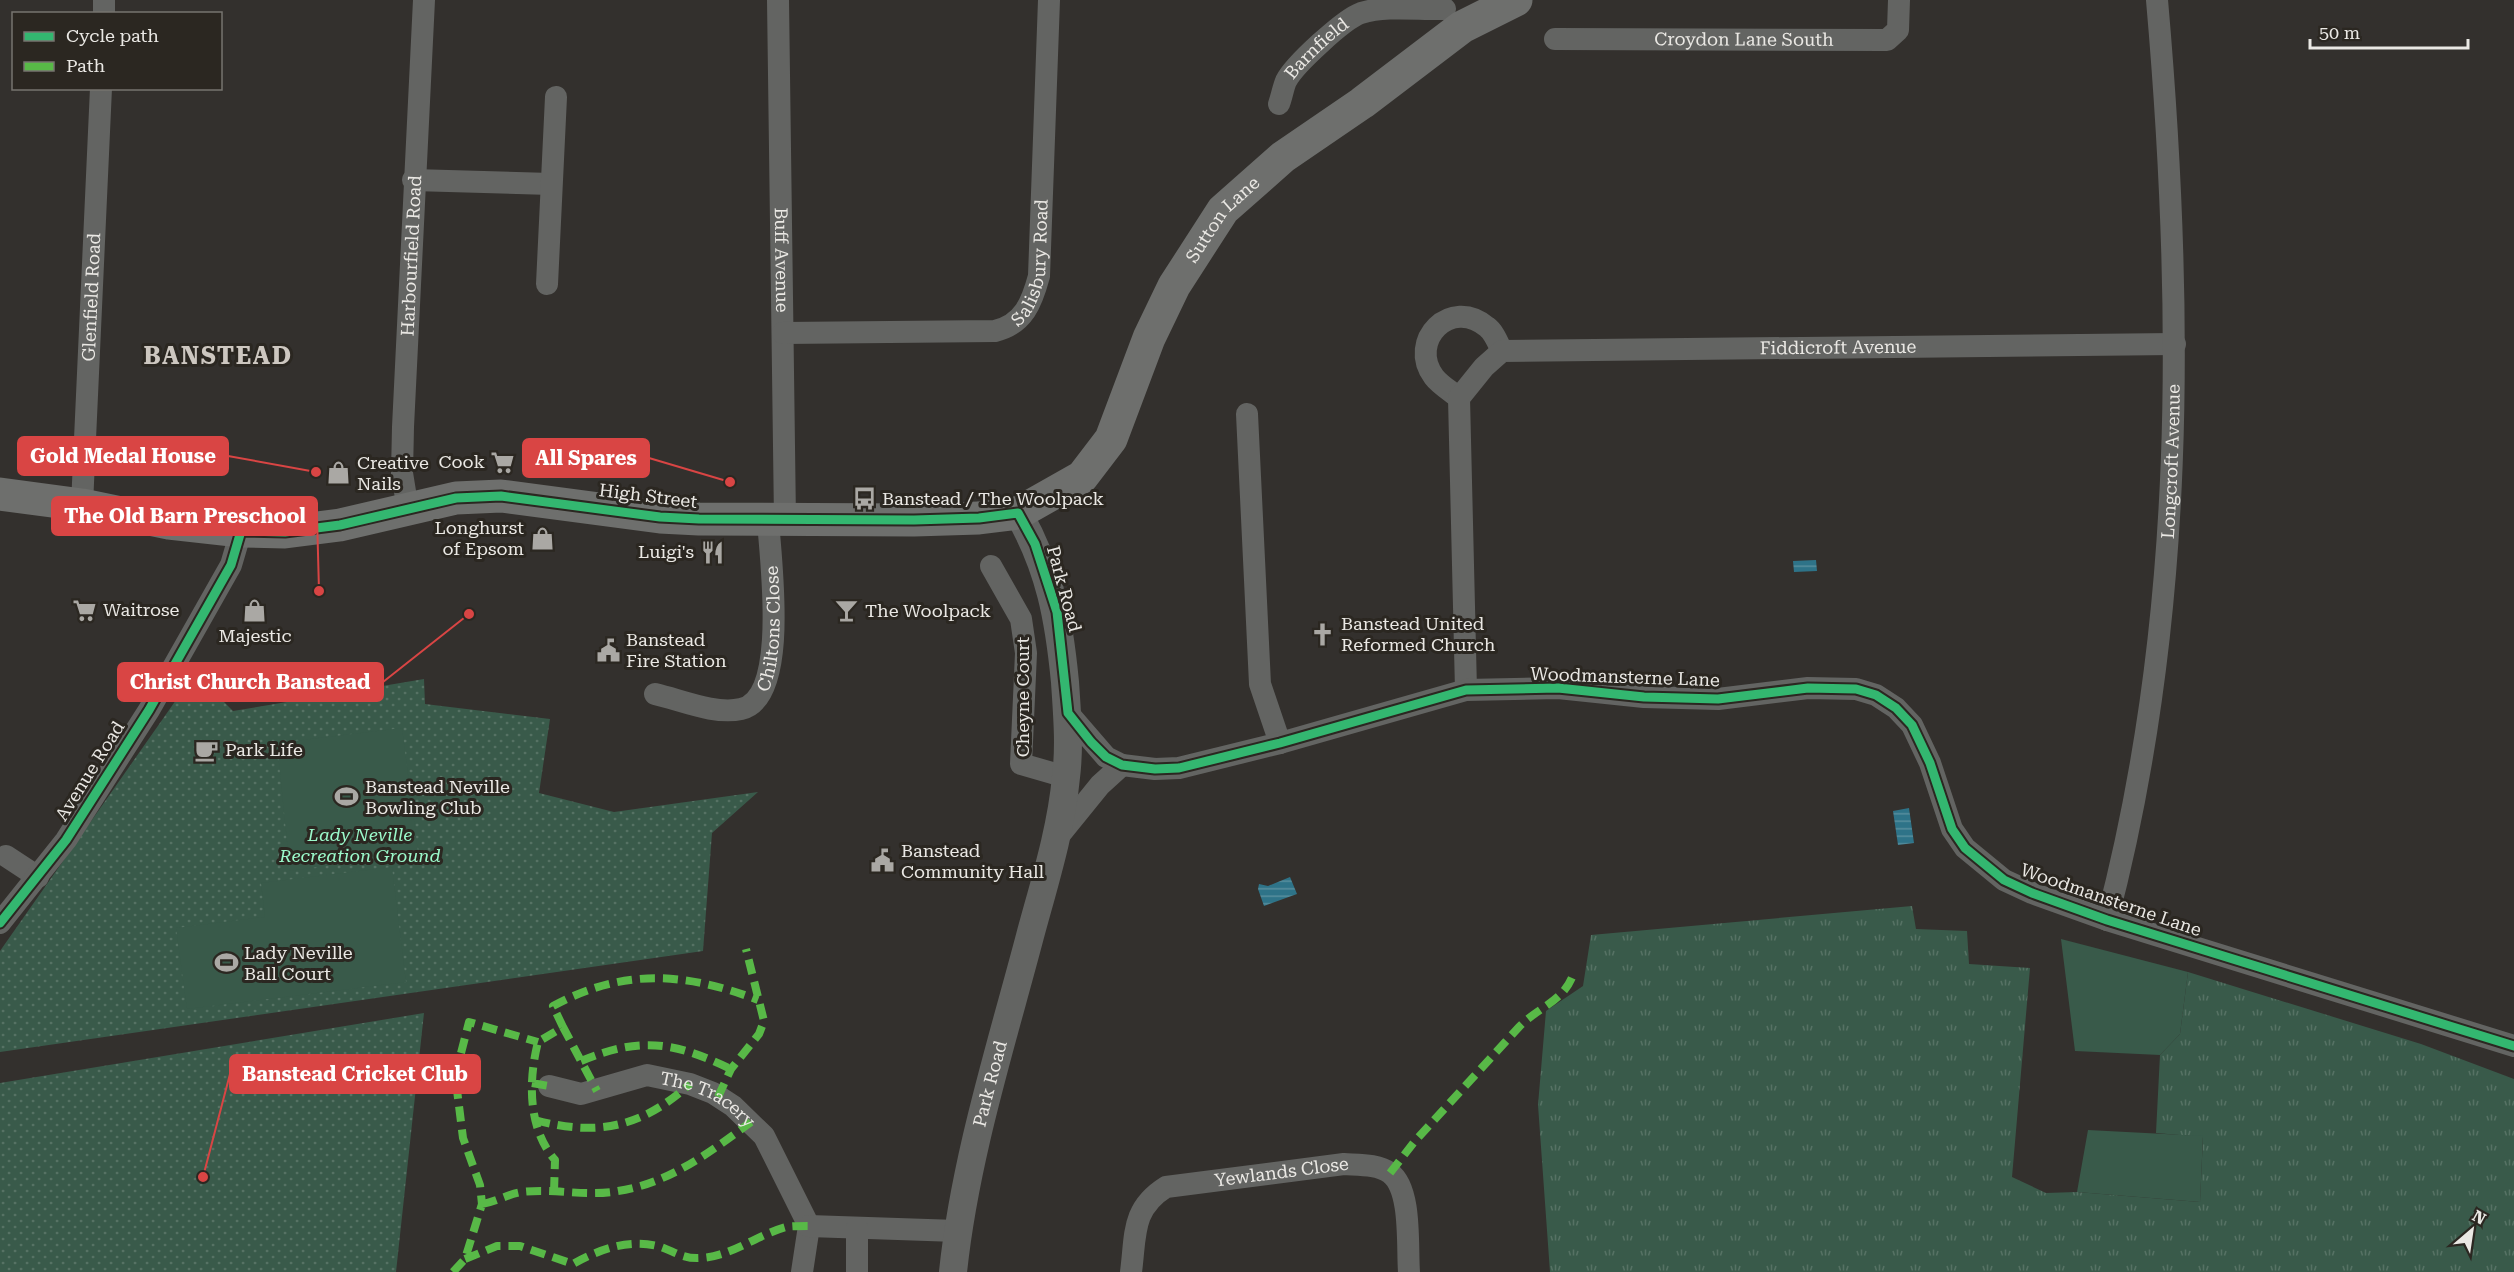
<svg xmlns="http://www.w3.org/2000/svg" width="2514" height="1272" font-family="'Roboto Serif',serif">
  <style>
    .grass { fill: url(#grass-tufts) }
    .park { fill: url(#park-dots) }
    .pitch { fill: #395a4a }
    .water { fill: url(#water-rules) }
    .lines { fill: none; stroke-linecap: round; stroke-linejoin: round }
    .minor { stroke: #636462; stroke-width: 22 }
    .tertiary { stroke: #636462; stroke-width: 28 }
    .secondary { stroke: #6e6f6d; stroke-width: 33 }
    .quiet { stroke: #58b947; stroke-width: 8; stroke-dasharray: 15 8; stroke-linecap: butt }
    .cycleway-casing { stroke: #2b2721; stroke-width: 13 }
    .cycleway { stroke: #33b770; stroke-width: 9 }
    .labels { text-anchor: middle; stroke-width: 6; stroke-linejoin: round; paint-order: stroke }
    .street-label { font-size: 18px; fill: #eae8e4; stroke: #2b2721 }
    .poi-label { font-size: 18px; fill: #eae8e4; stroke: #2b2721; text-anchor: start }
    .park-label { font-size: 18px; font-style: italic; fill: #9bfacb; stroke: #2b2721 }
    .district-label { font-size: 24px; font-weight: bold; letter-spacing: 1.5px; fill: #cdc7c0; stroke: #2b2721 }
    .leader { fill: none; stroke: #d94544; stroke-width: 2 }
    .callout-dot { fill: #d94544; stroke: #2b2721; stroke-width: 2 }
    .callout { fill: #d94544; stroke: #d94544; stroke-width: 2 }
    .callout-label { font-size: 20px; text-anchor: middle; font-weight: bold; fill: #fff }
  </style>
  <defs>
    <pattern id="grass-tufts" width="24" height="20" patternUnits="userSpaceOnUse" patternTransform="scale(1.5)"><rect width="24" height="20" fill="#395a4a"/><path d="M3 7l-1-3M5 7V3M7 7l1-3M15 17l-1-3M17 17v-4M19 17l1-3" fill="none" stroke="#567264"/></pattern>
    <pattern id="park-dots" width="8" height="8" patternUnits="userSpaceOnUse" patternTransform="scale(1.5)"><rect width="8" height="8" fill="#395a4a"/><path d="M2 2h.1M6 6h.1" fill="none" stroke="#567264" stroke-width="1.8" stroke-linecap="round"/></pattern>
    <pattern id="water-rules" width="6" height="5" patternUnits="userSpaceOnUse" patternTransform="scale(1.5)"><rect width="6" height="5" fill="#2e7388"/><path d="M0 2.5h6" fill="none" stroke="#578e9e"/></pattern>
  </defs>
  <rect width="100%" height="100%" fill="#33302d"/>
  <path class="grass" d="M 1912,906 L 1916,929 L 1967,931 L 1969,964 L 2030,968 L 2012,1177 L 2046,1193 L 2077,1192 L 2200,1202 L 2203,1137 L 2156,1133 L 2160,1055 L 2180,1034 L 2188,972 L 2421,1044 L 2514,1079 L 2514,1272 L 1550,1272 L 1538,1105 L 1546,1011 L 1583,986 L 1591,935 Z"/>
  <path class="park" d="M 195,673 L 233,711 L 424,679 L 425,704 L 550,719 L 539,793 L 614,812 L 758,792 L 712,833 L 703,951 L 0,1052 L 0,951 Z
    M 424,1013 L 396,1272 L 0,1272 L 0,1083 Z"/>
  <path class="pitch" d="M 402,728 L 418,852 L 290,871 L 277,743 Z
    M 392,867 L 406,982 L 187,1009 L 176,928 L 265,917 L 261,883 Z
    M 2061,939 L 2188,972 L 2180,1034 L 2160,1055 L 2075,1051 Z
    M 2088,1130 L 2203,1136 L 2200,1202 L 2077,1192 Z"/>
  <path class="water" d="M 1816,560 L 1817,571 L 1794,572 L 1793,561 Z
    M 1909,808 L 1914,843 L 1898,845 L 1893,811 Z
    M 1290,877 L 1297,894 L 1264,906 L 1258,889 L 1259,884 L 1268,886 Z"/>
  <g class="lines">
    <g class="minor">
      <path id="s1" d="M 778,0 L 785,520"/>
      <path d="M 104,14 L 104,0"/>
      <path id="s2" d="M 1555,39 L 1887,40 L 1898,30 L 1899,0"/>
      <path id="s3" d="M 1279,104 C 1282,96 1283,88 1286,81 C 1294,65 1344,19 1361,13 C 1387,5 1419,10 1445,9"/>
      <path d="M 413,180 L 551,184"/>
      <path d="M 547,284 L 556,97"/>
      <path id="s4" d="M 783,333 L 995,331 C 1024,324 1032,302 1039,276 L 1049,0"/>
      <path d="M 1459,398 C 1452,392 1440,385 1434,377 C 1407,341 1451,296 1487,327 C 1494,332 1498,343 1502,351"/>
      <path d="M 1247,414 L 1260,684 L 1280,743"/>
      <path id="s5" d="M 82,505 L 101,88"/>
      <path id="s6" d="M 408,510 L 402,473 L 403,427 L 424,0"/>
      <path d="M 991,566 L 1021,619 L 1026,653 L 1021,764 L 1066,777"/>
      <path id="s7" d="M 1466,690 L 1459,398 L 1484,367 L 1502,351 L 2175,344"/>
      <path id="s8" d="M 655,694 C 681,700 715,715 741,709 C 790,698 770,557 768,520"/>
      <path d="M 1068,713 L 1106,757 L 1122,765 L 1155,769 L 1179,768 L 1280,743 L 1466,690 L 1558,688 L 1644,697 L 1718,699 L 1808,688 L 1856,689 L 1876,695 L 1896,708 L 1912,725 L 1930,763 L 1952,829 L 1965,848 L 2004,880 L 2032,893 L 2107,920 L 2514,1046"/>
      <path d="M 1057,838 L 1100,785 L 1122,765"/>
      <path d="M 6,856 L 38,877"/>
      <path id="s9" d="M 2107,920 C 2186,619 2184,308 2157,0"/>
      <path d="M 0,923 L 66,840 L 149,710 L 231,565 L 241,531"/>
      <path id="s10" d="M 549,1086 L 581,1094 L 647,1075 L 690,1084 L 713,1093 L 733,1106 L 764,1136 L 809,1226 L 802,1272"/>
      <path d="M 809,1226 L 957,1231"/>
      <path d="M 857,1228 L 857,1272"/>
      <path id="s11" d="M 1131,1272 C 1136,1235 1131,1209 1166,1187 L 1344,1164 C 1359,1165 1378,1164 1390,1173 C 1412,1189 1407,1246 1409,1272"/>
    </g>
    <path class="tertiary" id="s12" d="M 953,1272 C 965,1158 1001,1046 1030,936 C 1044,884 1061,831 1066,777 C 1070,745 1067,713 1065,682 C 1059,620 1050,568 1018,513"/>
    <path class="secondary" id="s13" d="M 0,494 L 82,505 L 169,523 L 241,531 L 285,532 L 340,525 L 456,498 L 501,496 L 660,517 L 699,519 L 914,520 L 979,518 L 1018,513 L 1082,477 L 1111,439 L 1149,338 L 1174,286 L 1223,210 L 1283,157 L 1362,103 L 1462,27 L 1516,0"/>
    <path class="quiet" d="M 563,1027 L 553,1006 C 623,968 685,972 758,1000
      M 581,1061 C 641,1036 674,1042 731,1069
      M 532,1083 L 549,1086
      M 718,1097 L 731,1069 L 759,1034 L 764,1021 L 746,949
      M 535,1120 C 598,1137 642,1127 690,1084
      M 1390,1173 L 1415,1141 L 1519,1027 C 1538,1007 1563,1002 1573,975
      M 554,1192 L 555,1160 C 528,1129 528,1081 538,1042 L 563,1027 L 597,1091
      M 482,1204 C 496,1202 508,1194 522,1192 C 554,1188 586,1197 618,1191 C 670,1183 710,1152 751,1122
      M 465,1259 L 497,1246 L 520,1246 L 573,1264 C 600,1249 630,1238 661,1247 C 675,1252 684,1259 700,1258 C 730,1257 757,1235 786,1227 C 793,1226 802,1226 809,1226
      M 453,1272 L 465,1259 L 482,1204 L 480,1185 L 463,1138 L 457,1090 L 461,1053 L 469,1022 L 538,1042"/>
    <defs>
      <path id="cycleway" d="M 0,923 L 66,840 L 149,710 L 231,565 L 241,531 L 285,532 L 340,525 L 456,498 L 501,496 L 660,517 L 699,519 L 914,520 L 979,518 L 1018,513 L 1035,544 L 1057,612 L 1068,713 L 1091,742 L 1106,757 L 1122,765 L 1155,769 L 1179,768 L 1280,743 L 1466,690 L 1558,688 L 1644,697 L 1718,699 L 1808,688 L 1856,689 L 1876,695 L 1896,708 L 1912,725 L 1930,763 L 1952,829 L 1965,848 L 2004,880 L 2032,893 L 2107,920 L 2514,1046"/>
    </defs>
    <use href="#cycleway" class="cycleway-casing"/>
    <use href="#cycleway" class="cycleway"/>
  </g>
  <defs>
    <symbol id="supermarket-bare" viewBox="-9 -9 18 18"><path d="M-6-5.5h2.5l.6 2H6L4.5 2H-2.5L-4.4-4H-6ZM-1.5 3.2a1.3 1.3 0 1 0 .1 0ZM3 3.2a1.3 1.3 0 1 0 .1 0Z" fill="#aaa8a4" stroke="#2b2721" stroke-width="2.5" paint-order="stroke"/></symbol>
    <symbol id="shop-bare" viewBox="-9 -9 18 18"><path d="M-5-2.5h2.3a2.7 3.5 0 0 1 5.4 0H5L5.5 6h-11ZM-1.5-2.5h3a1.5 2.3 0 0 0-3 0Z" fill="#aaa8a4" stroke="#2b2721" stroke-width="2.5" paint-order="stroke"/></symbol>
    <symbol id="bus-bare" viewBox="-9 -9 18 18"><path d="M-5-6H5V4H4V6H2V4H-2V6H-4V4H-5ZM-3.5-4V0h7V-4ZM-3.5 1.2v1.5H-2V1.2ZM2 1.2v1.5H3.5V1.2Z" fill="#aaa8a4" stroke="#2b2721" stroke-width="2.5" paint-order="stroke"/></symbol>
    <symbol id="restaurant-bare" viewBox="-9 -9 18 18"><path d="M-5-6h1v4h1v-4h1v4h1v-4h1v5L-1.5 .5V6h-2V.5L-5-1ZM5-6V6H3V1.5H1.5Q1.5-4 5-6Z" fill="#aaa8a4" stroke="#2b2721" stroke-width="2.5" paint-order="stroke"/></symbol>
    <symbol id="bar-bare" viewBox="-9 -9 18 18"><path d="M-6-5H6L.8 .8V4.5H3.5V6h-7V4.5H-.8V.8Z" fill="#aaa8a4" stroke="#2b2721" stroke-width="2.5" paint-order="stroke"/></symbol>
    <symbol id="church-bare" viewBox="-9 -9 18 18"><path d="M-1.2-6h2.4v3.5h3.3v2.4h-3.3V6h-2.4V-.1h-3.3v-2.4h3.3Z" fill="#aaa8a4" stroke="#2b2721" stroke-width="2.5" paint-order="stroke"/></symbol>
    <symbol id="civic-bare" viewBox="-9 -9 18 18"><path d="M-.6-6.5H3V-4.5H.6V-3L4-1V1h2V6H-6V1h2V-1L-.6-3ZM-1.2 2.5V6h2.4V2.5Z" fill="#aaa8a4" stroke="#2b2721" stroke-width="2.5" paint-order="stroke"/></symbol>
    <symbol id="cafe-bare" viewBox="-9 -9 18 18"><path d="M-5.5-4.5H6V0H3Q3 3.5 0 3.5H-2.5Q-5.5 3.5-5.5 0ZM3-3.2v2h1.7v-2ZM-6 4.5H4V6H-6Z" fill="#aaa8a4" stroke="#2b2721" stroke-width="2.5" paint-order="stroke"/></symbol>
    <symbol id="stadium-bare" viewBox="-9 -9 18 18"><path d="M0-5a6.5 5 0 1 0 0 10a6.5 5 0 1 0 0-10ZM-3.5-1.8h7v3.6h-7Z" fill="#aaa8a4" stroke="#2b2721" stroke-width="2.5" paint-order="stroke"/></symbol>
  </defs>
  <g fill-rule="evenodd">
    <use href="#supermarket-bare" x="486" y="446" width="33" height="33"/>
    <use href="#shop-bare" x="322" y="456" width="33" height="33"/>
    <use href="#bus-bare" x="848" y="482" width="33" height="33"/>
    <use href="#shop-bare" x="526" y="522" width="33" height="33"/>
    <use href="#restaurant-bare" x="696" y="536" width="33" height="33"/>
    <use href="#supermarket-bare" x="68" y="594" width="33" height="33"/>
    <use href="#shop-bare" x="238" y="594" width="33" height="33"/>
    <use href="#bar-bare" x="830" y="594" width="33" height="33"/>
    <use href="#church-bare" x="1306" y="618" width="33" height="33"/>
    <use href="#civic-bare" x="592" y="634" width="33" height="33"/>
    <use href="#cafe-bare" x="190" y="734" width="33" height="33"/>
    <use href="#stadium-bare" x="330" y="780" width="33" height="33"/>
    <use href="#civic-bare" x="866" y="844" width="33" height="33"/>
    <use href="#stadium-bare" x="210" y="946" width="33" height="33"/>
  </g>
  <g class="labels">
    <g class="street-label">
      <text dy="6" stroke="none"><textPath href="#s2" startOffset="189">Croydon Lane South</textPath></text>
      <text dy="6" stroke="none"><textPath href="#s3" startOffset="69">Barnfield</textPath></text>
      <text dy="6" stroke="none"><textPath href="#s13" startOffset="1396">Sutton Lane</textPath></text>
      <text dy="6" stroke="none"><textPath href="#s6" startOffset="255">Harbourfield Road</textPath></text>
      <text dy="6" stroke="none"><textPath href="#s4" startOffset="298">Salisbury Road</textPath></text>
      <text dy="6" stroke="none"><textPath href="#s1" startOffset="260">Buff Avenue</textPath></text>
      <text dy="6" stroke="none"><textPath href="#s5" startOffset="208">Glenfield Road</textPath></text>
      <text dy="6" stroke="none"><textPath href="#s7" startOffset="692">Fiddicroft Avenue</textPath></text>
      <text dy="6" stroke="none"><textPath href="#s9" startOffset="464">Longcroft Avenue</textPath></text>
      <text transform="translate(648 496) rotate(7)" y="6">High Street</text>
      <text transform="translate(1064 589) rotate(75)" y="6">Park Road</text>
      <text dy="6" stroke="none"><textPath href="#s8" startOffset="180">Chiltons Close</textPath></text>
      <text transform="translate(1625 677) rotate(2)" y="6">Woodmansterne Lane</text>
      <text transform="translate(1023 697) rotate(-90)" y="6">Cheyne Court</text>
      <text transform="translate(90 771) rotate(-58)" y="6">Avenue Road</text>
      <text transform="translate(2111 900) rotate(19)" y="6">Woodmansterne Lane</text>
      <text dy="6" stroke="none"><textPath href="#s12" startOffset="192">Park Road</textPath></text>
      <text dy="6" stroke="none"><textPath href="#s10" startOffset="168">The Tracery</textPath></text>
      <text dy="6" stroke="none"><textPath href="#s11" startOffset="213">Yewlands Close</textPath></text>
    </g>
    <g class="poi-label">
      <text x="485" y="468" text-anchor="end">Cook</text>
      <text x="357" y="469">Creative<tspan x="357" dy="21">Nails</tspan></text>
      <text x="882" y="505">Banstead / The Woolpack</text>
      <text x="524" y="534" text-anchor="end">Longhurst<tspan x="524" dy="21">of Epsom</tspan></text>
      <text x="694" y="558" text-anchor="end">Luigi's</text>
      <text x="103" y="616">Waitrose</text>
      <text x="865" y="617">The Woolpack</text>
      <text x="1341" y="630">Banstead United<tspan x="1341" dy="21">Reformed Church</tspan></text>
      <text x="255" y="642" text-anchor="middle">Majestic</text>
      <text x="626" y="646">Banstead<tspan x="626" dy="21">Fire Station</tspan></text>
      <text x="225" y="756">Park Life</text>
      <text x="365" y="793">Banstead Neville<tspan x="365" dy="21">Bowling Club</tspan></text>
      <text x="901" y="857">Banstead<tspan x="901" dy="21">Community Hall</tspan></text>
      <text x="244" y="959">Lady Neville<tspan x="244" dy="21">Ball Court</tspan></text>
    </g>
    <g class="park-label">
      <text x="360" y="841">Lady Neville<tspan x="360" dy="21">Recreation Ground</tspan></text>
    </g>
    <g class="district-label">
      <text x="218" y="364">BANSTEAD</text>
    </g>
  </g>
  <path class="leader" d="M316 472L228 456M730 482L649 458M319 591L317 516M469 614L383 682M203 1177L230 1074"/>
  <g class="callout-dot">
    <circle cx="316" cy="472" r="6"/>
    <circle cx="730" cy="482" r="6"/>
    <circle cx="319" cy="591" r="6"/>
    <circle cx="469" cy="614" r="6"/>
    <circle cx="203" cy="1177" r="6"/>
  </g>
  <g class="callout">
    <rect x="18" y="437" width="210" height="38" rx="6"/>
    <rect x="523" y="439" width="126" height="38" rx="6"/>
    <rect x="52" y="497" width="265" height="38" rx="6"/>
    <rect x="118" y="663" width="265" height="38" rx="6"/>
    <rect x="230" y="1055" width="250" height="38" rx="6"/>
  </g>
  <g class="callout-label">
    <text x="123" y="463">Gold Medal House</text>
    <text x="586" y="465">All Spares</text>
    <text x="185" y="523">The Old Barn Preschool</text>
    <text x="250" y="689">Christ Church Banstead</text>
    <text x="355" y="1081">Banstead Cricket Club</text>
  </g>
  <rect x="12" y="12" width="210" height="78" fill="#2b2721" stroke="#77746f" stroke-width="1.5"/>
  <rect x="24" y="32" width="30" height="9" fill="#33b770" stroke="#77746f" stroke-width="1.5"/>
  <text x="66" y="42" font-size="18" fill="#eae8e4">Cycle path</text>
  <rect x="24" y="62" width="30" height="9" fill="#58b947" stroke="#77746f" stroke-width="1.5"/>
  <text x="66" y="72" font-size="18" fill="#eae8e4">Path</text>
  <g transform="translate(2472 1230) rotate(29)" stroke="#2b2721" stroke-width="4.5" paint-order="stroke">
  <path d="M0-4.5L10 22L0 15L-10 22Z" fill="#eae8e4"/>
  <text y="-9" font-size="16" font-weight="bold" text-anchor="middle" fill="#eae8e4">N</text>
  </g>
  <path d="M2310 39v9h158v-9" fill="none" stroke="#eae8e4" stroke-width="3"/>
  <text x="2319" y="39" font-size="18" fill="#eae8e4" stroke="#2b2721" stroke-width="4.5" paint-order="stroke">50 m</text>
</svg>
